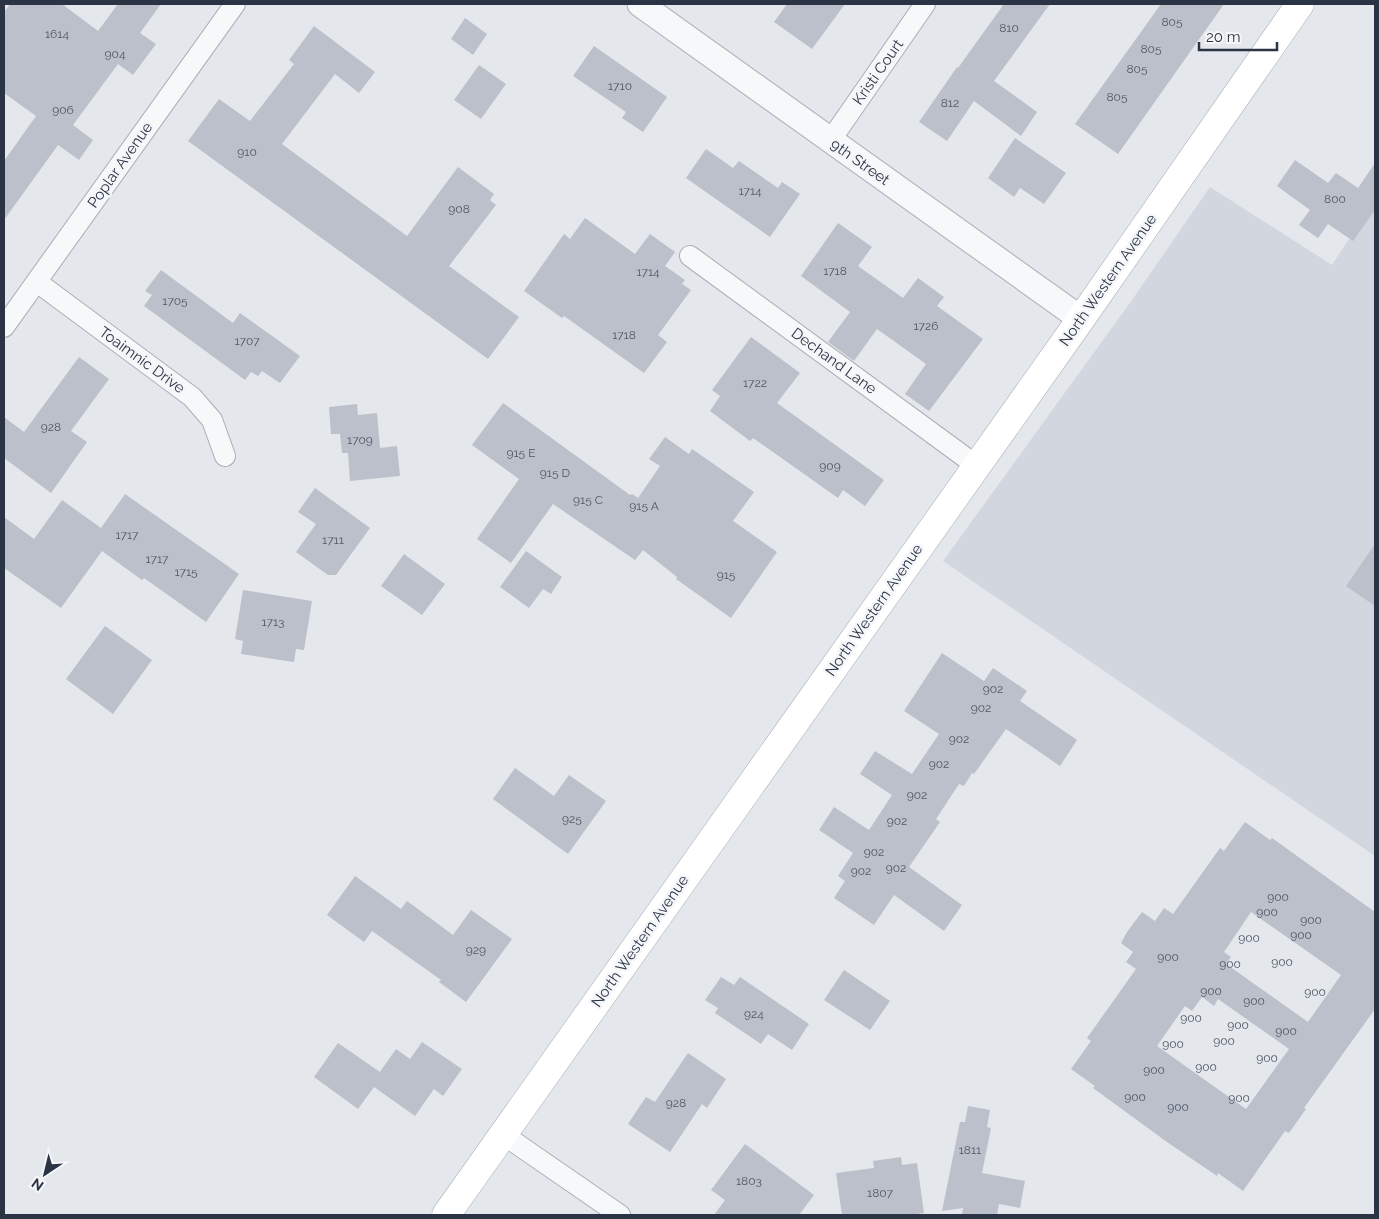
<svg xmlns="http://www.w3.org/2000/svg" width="1379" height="1219" font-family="Raleway,sans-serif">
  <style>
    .built { fill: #d2d6de }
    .building { fill: #bbc0ca; fill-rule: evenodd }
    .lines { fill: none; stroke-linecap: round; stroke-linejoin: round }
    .minor-casing { stroke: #a9aeb7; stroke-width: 22 }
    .tertiary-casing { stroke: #a9aeb7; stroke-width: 27 }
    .secondary-casing { stroke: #a9aeb7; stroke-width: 29 }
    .minor { stroke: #f7f8fa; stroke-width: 20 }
    .tertiary { stroke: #f7f8fa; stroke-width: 25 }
    .secondary { stroke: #fff; stroke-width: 28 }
    .labels { text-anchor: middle; stroke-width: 5; stroke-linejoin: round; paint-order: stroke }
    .number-label { font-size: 12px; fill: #4f5766 }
    .street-label { font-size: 15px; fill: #2b3445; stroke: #f4f6f9 }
  </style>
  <rect width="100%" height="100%" fill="#e4e7ec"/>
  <path class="built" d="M 1210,187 L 1332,265 L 1375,199 L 1375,856 L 943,561 L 1132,300 Z"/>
  <path class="building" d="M 10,4 L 62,4 L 98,31 L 118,4 L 161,4 L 140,33 L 156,44 L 133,75 L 118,64 L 73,125 L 93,140 L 79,160 L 58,145 L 4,220 L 4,161 L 36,116 L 4,93 L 4,12 Z
    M 787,4 L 845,4 L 812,49 L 774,22 Z
    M 1004,4 L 1050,4 L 994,81 L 1037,112 L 1021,136 L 974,101 L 947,141 L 919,122 L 957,67 L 958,68 Z
    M 1161,4 L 1224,4 L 1118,154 L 1075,124 Z
    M 465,18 L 487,34 L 473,55 L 451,39 Z
    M 314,26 L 375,72 L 359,93 L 335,74 L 282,144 L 407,236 L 458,167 L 494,194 L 490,200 L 496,205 L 449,266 L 519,317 L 488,359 L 188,141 L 219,99 L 250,121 L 294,64 L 289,60 Z
    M 594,46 L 667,97 L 643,132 L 622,118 L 626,112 L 573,76 Z
    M 479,65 L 506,84 L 481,119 L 454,100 Z
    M 1015,138 L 1066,173 L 1044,204 L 1020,188 L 1014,197 L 988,178 Z
    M 706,149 L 733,168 L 739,161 L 778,188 L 782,182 L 800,194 L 770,237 L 686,178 Z
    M 1295,160 L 1328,183 L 1336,173 L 1358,188 L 1375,163 L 1375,210 L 1353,241 L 1328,224 L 1318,238 L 1299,225 L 1310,210 L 1277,186 Z
    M 585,218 L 635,254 L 650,234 L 675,252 L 665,266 L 685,280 L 682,284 L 691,290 L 658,335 L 667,342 L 644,373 L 564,316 L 562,318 L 524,291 L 564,234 L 570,239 Z
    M 838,223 L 872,247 L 858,266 L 903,298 L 918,278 L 944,297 L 937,306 L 983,339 L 929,411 L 905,394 L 926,364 L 877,329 L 854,361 L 828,342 L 850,312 L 801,276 Z
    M 161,270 L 233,323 L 240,313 L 300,356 L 280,383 L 262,371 L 258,376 L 251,372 L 245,380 L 144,306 L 152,295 L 145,291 Z
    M 751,337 L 800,373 L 777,403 L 884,480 L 865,506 L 843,490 L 838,498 L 753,438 L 750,441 L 710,411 L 720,396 L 712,390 Z
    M 79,357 L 109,379 L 71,431 L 87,442 L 51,493 L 4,458 L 4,417 L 24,432 Z
    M 503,403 L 630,495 L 632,494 L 638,498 L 660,466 L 649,459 L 665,437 L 689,454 L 692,449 L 754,492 L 733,521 L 777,552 L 731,618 L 676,579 L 677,577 L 643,550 L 635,560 L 553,504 L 511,563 L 477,539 L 519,479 L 472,445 Z
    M 357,404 L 358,415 L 377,413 L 380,448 L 397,446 L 400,476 L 350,481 L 348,453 L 342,453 L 340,434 L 331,434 L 329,407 Z
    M 315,488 L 370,528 L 336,575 L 328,575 L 296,552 L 316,524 L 298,512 Z
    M 125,494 L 239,574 L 206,622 L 144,578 L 142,580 L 102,551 L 61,608 L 4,568 L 4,517 L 34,539 L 62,500 L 101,528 Z
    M 1375,544 L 1375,606 L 1346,586 Z
    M 526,551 L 562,577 L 551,594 L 543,589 L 529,608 L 500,587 Z
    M 404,554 L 445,584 L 422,615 L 381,586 Z
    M 243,590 L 312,601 L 304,650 L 296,649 L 294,662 L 241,654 L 243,641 L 235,639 Z
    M 105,626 L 152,660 L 113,714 L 66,679 Z
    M 942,653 L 984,681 L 993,668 L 1027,691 L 1020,701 L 1077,740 L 1060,766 L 1006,729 L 974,774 L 972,773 L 964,786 L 959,784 L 936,819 L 940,822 L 909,867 L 962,905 L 944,931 L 894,895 L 874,925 L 834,898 L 845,881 L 838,876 L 853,853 L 819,830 L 834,807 L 869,830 L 892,795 L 860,774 L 875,751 L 912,774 L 939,734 L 904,711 Z
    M 515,768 L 554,796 L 569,775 L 606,801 L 568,854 L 493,799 Z
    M 1245,822 L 1270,840 L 1272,838 L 1375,912 L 1375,1009 L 1304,1108 L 1306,1109 L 1289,1133 L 1285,1131 L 1243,1191 L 1218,1173 L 1217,1176 L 1167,1142 L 1093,1088 L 1095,1086 L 1071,1069 L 1091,1041 L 1087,1038 L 1136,969 L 1126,962 L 1133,952 L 1121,943 L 1127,932 L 1142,912 L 1155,921 L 1164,908 L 1173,914 L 1220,848 L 1224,851 ZM 1251,912 L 1341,975 L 1308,1022 L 1226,964 L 1231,957 L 1224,952 ZM 1202,997 L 1214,1006 L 1218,999 L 1289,1049 L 1246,1109 L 1157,1046 L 1185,1006 L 1192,1011 Z
    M 355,876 L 401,909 L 407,901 L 453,935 L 471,910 L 512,939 L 466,1002 L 439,982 L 441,980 L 372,931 L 364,942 L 327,915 Z
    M 844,970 L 890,1001 L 870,1030 L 824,1000 Z
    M 721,977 L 734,985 L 740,977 L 809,1024 L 792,1050 L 768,1034 L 761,1044 L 715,1013 L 718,1008 L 705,1000 Z
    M 422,1042 L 462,1069 L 443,1096 L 434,1089 L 415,1116 L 374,1087 L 358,1109 L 314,1077 L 338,1043 L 380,1072 L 396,1049 L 410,1059 Z
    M 688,1053 L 726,1079 L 707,1108 L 702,1104 L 670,1152 L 628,1124 L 646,1097 L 655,1102 Z
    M 968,1106 L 990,1110 L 987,1127 L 991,1128 L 982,1173 L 1025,1181 L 1020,1208 L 999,1204 L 997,1215 L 962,1215 L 963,1208 L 942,1211 L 960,1122 L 965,1122 Z
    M 745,1144 L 814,1195 L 799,1215 L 714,1215 L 725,1200 L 711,1190 Z
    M 901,1157 L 902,1165 L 917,1163 L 924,1213 L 909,1215 L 842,1215 L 836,1173 L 874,1168 L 873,1161 Z"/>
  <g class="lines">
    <defs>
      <path id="minor" d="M 830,141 L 925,4
        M 690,256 L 977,466
        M 37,282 L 192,397 L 212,420 L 225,456
        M 4,327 L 235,4
        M 504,1135 L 620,1215"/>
      <path id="tertiary" d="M 640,4 L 1081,319"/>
      <path id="secondary" d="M 446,1215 L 1081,319 L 1300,4"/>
    </defs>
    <use href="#minor" class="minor-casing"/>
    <use href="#tertiary" class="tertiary-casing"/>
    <use href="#secondary" class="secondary-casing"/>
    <use href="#minor" class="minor"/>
    <use href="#tertiary" class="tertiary"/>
    <use href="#secondary" class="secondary"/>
  </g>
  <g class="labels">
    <g class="number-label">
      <text x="1172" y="26">805</text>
      <text x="1009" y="32">810</text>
      <text x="57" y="38">1614</text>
      <text x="1151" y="53">805</text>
      <text x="115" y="58">904</text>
      <text x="1137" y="73">805</text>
      <text x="620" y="90">1710</text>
      <text x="1117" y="101">805</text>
      <text x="950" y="107">812</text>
      <text x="63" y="114">906</text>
      <text x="247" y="156">910</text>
      <text x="750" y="195">1714</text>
      <text x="1335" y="203">800</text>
      <text x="459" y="213">908</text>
      <text x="835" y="275">1718</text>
      <text x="648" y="276">1714</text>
      <text x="175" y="305">1705</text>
      <text x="926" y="330">1726</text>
      <text x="624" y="339">1718</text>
      <text x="247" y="345">1707</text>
      <text x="755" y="387">1722</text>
      <text x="51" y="431">928</text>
      <text x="360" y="444">1709</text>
      <text x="521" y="457">915 E</text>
      <text x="830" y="470">909</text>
      <text x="555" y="477">915 D</text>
      <text x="588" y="504">915 C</text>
      <text x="644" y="510">915 A</text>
      <text x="127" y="539">1717</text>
      <text x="333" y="544">1711</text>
      <text x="157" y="563">1717</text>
      <text x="186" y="576">1715</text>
      <text x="726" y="579">915</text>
      <text x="273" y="626">1713</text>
      <text x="993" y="693">902</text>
      <text x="981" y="712">902</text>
      <text x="959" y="743">902</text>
      <text x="939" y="768">902</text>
      <text x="917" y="799">902</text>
      <text x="572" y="823">925</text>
      <text x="897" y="825">902</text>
      <text x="874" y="856">902</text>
      <text x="896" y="872">902</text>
      <text x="861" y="875">902</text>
      <text x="1278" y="901">900</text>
      <text x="1267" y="916">900</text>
      <text x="1311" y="924">900</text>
      <text x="1301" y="939">900</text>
      <text x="1249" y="942">900</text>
      <text x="476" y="954">929</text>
      <text x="1168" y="961">900</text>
      <text x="1282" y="966">900</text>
      <text x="1230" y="968">900</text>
      <text x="1211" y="995">900</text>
      <text x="1315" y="996">900</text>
      <text x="1254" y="1005">900</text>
      <text x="754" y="1018">924</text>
      <text x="1191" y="1022">900</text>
      <text x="1238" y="1029">900</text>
      <text x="1286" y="1035">900</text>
      <text x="1224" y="1045">900</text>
      <text x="1173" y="1048">900</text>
      <text x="1267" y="1062">900</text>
      <text x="1206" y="1071">900</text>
      <text x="1154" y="1074">900</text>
      <text x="1135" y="1101">900</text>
      <text x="1239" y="1102">900</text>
      <text x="676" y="1107">928</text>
      <text x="1178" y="1111">900</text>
      <text x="970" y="1154">1811</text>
      <text x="749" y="1185">1803</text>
      <text x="880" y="1197">1807</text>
    </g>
    <g class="street-label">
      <text transform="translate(878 72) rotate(-55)" y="5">Kristi Court</text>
      <text transform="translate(860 162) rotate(35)" y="5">9th Street</text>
      <text transform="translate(120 165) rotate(-55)" y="5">Poplar Avenue</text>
      <text transform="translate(1108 280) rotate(-55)" y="5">North Western Avenue</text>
      <text transform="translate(142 360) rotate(36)" y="5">Toaimnic Drive</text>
      <text transform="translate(834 361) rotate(36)" y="5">Dechand Lane</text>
      <text transform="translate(874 610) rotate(-55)" y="5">North Western Avenue</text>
      <text transform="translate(640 941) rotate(-55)" y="5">North Western Avenue</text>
    </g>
  </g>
  <rect width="1379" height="1219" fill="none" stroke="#2b3445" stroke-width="10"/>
  <g transform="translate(45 1174) rotate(215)" stroke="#f4f6f9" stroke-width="4" paint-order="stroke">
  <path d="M0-4L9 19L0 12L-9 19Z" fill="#2b3445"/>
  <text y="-8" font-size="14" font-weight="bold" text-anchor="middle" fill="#2b3445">N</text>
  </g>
  <path d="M1199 42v8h78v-8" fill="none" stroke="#2b3445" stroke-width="2.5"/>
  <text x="1206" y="42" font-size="15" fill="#2b3445" stroke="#f4f6f9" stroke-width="4" paint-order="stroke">20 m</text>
</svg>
